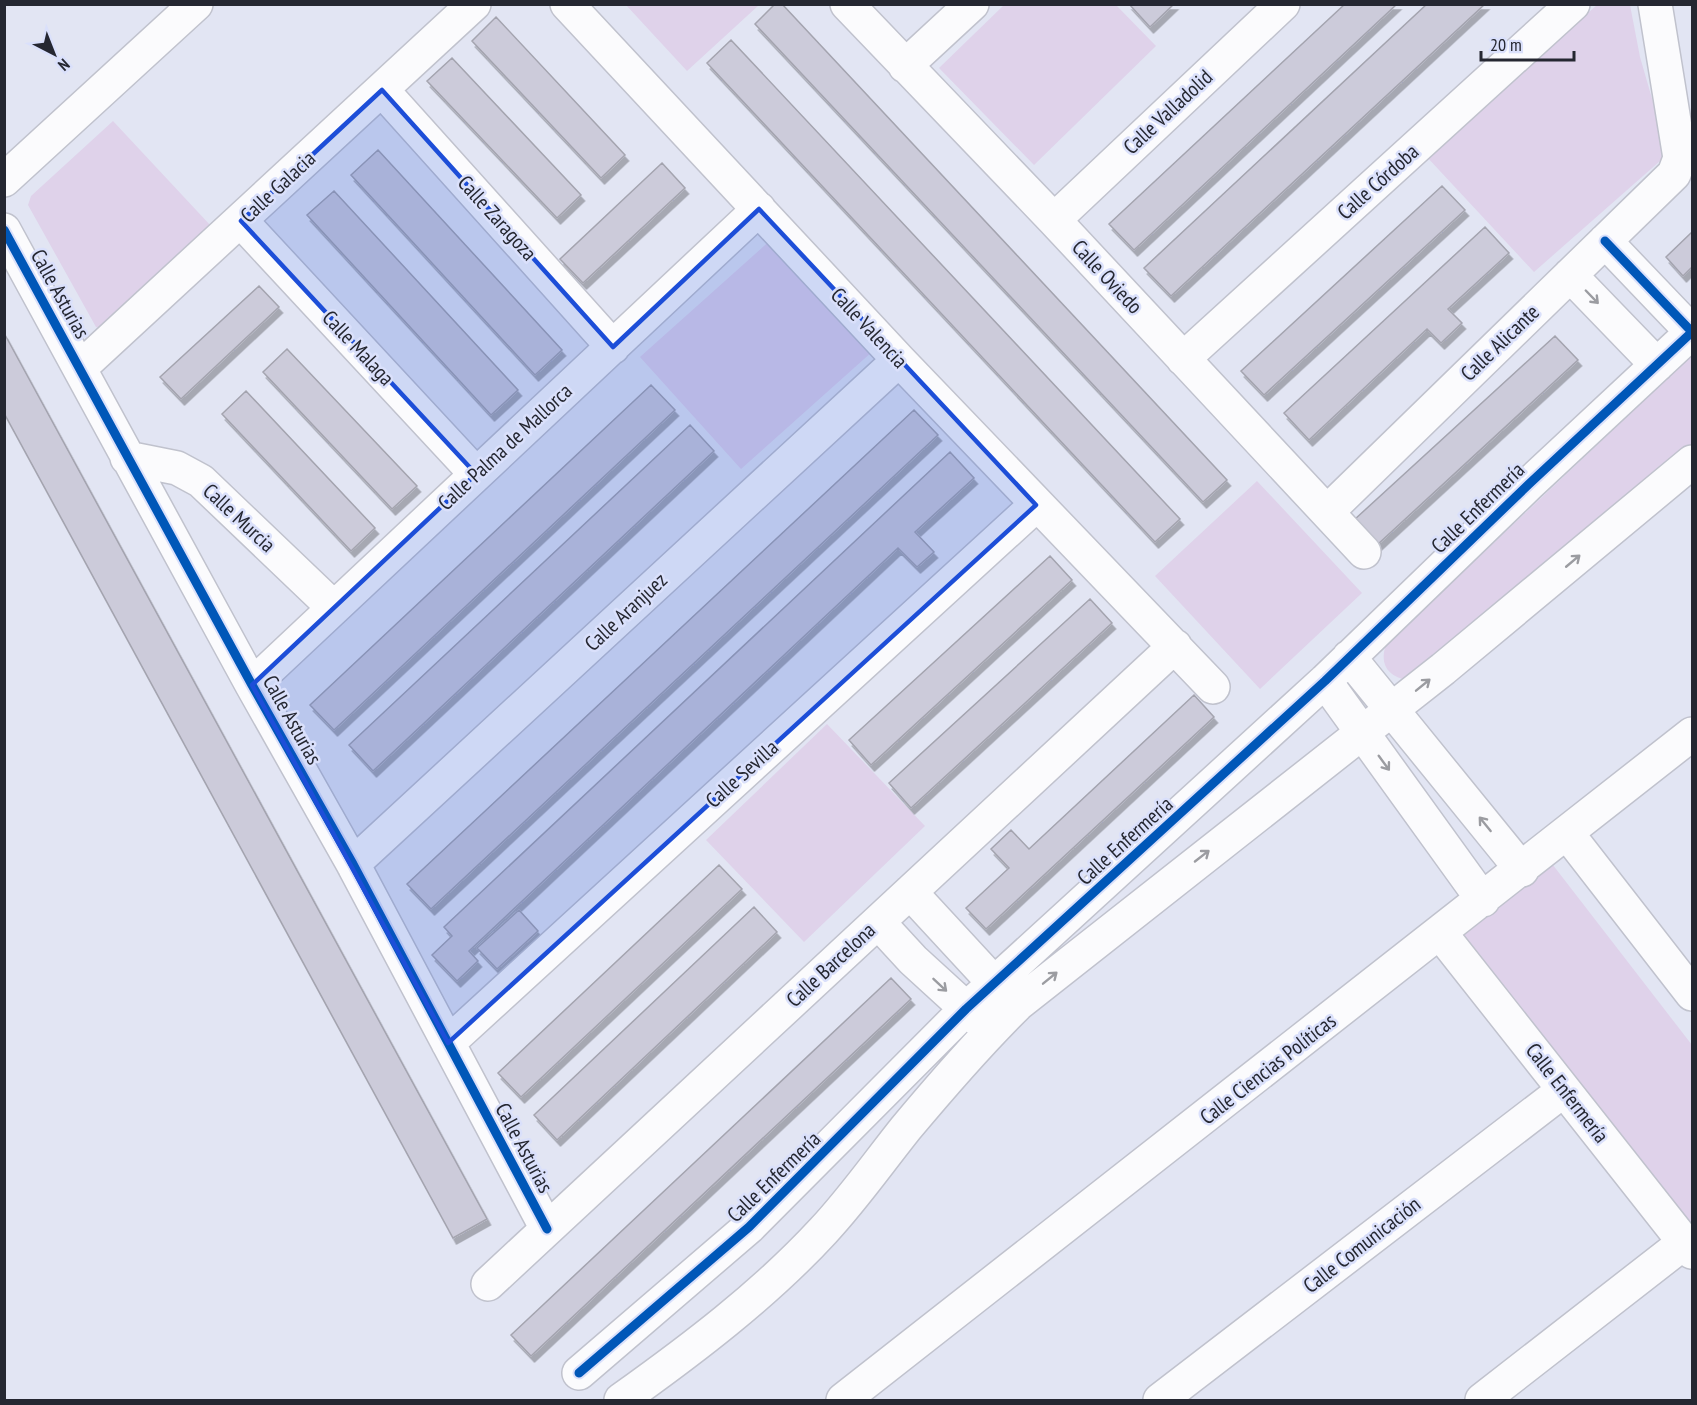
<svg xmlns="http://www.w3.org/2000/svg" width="1697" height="1405" font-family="'PT Sans Narrow',sans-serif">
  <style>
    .green { fill: #dfd2ea }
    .building { fill: #cccbda; stroke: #a4a4af; stroke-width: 1.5; filter: url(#shadow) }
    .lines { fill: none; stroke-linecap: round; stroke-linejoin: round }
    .street-casing { stroke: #c0c2cd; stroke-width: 36 }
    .street { stroke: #fbfbfd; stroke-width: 33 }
    .cycleway-casing { stroke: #dae0fb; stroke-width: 13 }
    .cycleway { stroke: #0057b8; stroke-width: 9 }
    .oneway { stroke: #9b9ca1 }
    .marked { fill: #1d4ed8; fill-opacity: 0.2; stroke: #1d4ed8; stroke-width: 4.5; stroke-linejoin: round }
    .labels { text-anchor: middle; stroke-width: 5; stroke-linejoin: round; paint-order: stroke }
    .street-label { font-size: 21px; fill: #252731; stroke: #dae0fb }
  </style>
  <defs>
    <filter id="shadow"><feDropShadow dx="3.5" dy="6" stdDeviation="0" flood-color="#0004"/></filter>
  </defs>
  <rect width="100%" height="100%" fill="#e2e5f3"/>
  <path class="green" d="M 626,5 L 759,5 L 687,71 Z
    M 1004,5 L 1116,5 L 1156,46 L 1034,165 L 939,68 Z
    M 1597,5 L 1630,5 L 1640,57 L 1668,154 L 1534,272 L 1426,156 Z
    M 113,121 L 211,226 L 101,328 L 96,327 L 28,205 L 31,196 Z
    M 773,238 L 873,351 L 741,469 L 640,357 Z
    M 1692,355 L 1692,450 L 1408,680 C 1388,677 1379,664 1386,645 Z
    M 1257,481 L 1362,593 L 1260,689 L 1155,576 Z
    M 827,724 L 925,826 L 804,942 L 706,840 Z
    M 1546,856 L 1692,1045 L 1692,1235 L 1458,937 Z"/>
  <path class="building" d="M 775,4 L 782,4 L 1227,480 L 1203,502 L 755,24 Z
    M 1129,4 L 1174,4 L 1150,27 Z
    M 1345,4 L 1397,4 L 1134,250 L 1109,224 Z
    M 1427,4 L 1485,4 L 1171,296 L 1144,268 Z
    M 496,17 L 625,155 L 601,178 L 472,41 Z
    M 731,40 L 1180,519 L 1155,542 L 707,63 Z
    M 452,58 L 581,195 L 557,218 L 427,81 Z
    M 378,150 L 562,350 L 535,375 L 351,175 Z
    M 662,163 L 685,188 L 583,283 L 560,259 Z
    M 1442,186 L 1465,210 L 1264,395 L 1241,371 Z
    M 334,191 L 518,390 L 491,415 L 307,215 Z
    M 1485,227 L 1509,253 L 1448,309 L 1462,323 L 1441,343 L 1427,329 L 1309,440 L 1284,413 Z
    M 1692,232 L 1692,267 L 1683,276 L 1666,257 Z
    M 259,286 L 279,307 L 181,399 L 160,377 Z
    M 4,333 L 487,1219 L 453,1238 L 4,413 Z
    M 1555,336 L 1578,360 L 1377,545 L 1354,520 Z
    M 287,349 L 417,486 L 392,509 L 263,372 Z
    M 651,385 L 675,410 L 334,730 L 310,705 Z
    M 246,391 L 375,528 L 351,551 L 222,414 Z
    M 914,410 L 938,435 L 431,909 L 407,884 Z
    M 690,425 L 714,451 L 373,771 L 349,745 Z
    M 950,452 L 974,478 L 915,532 L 934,552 L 917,567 L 898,548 L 469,951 L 478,961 L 457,981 L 432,955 L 452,936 L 444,927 Z
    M 1050,556 L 1072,580 L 871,765 L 849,740 Z
    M 1090,599 L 1112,623 L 911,808 L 889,783 Z
    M 1194,695 L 1214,717 L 986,929 L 966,908 L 1009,868 L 991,849 L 1011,830 L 1029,849 Z
    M 719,865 L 742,889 L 521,1097 L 498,1073 Z
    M 754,907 L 777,932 L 557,1140 L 534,1115 Z
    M 519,910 L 538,931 L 497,969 L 477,948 Z
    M 891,978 L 911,999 L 531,1356 L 511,1335 Z"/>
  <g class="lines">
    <defs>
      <path id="street" d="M 567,4 L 899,360 L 1213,687
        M 847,4 L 1054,220 L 1364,552
        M 905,66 L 972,4
        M 382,90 L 613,347
        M 4,180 L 196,4
        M 1054,220 L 1283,4
        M 241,221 L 476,474
        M 4,230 L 252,685 L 353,864 L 547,1229
        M 1570,275 L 1657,365
        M 1183,359 L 1573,4
        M 80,368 L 474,4
        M 127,458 L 177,468 L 201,481 L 334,608
        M 1327,512 L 1674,174 L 1680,158 L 1655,4
        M 1349,657 L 1522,870
        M 1325,681 L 1483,900
        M 252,685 L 759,209
        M 1567,833 L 1692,994
        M 353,864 L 899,360
        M 910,892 L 995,984 L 1013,998
        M 878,922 L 913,960 L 983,1024
        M 1441,934 L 1692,1252
        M 448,1043 L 1036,505
        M 488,1284 L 1175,646
        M 579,1373 L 749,1227 L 966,1009 L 1325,681 L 1529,484 L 1692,332 L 1605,241
        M 621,1400 C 691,1350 764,1295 823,1231 C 853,1199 878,1163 906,1128 C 942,1085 979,1042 1019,1003 L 1443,669 L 1692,462
        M 843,1400 L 1692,734
        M 1160,1400 L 1564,1090
        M 1482,1400 L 1685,1242"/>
    </defs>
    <use href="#street" class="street-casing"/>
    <use href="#street" class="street"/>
    <defs>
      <path id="cycleway" d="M 4,230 L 252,685 L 353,864 L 547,1229
        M 579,1373 L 749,1227 L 966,1009 L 1325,681 L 1529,484 L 1692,332 L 1605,241"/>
    </defs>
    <use href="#cycleway" class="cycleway-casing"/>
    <use href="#cycleway" class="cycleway"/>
  </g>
  <defs><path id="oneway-shaft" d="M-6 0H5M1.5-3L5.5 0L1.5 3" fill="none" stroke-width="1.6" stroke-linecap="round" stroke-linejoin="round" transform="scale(1.5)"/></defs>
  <g class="oneway">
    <use href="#oneway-shaft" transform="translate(1592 297) rotate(46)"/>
    <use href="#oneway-shaft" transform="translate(1573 561) rotate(-40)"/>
    <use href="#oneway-shaft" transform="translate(1423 685) rotate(-39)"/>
    <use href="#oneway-shaft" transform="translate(1384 763) rotate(54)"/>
    <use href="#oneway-shaft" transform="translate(1485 824) rotate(-129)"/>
    <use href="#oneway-shaft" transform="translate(1202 856) rotate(-38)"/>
    <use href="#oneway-shaft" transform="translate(1050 978) rotate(-39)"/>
    <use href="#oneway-shaft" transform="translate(940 985) rotate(43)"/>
  </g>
  <path class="marked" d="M 382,90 L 613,347 L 759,209 L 1036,505 L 448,1043 L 252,685 L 476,474 L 241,221 Z"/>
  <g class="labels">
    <g class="street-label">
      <text transform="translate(1168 112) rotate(-43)" y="7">Calle Valladolid</text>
      <text transform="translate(1378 182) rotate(-42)" y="7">Calle Córdoba</text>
      <text transform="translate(278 187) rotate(-43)" y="7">Calle Galacia</text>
      <text transform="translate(497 218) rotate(48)" y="7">Calle Zaragoza</text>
      <text transform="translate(1107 277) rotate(47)" y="7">Calle Oviedo</text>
      <text transform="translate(60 294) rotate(61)" y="7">Calle Asturias</text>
      <text transform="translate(869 328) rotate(47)" y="7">Calle Valencia</text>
      <text transform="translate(1500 343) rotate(-44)" y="7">Calle Alicante</text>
      <text transform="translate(358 348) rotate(47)" y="7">Calle Malaga</text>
      <text transform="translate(505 447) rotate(-43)" y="7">Calle Palma de Mallorca</text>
      <text transform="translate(1478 508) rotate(-44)" y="7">Calle Enfermería</text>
      <text transform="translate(239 518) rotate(43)" y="7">Calle Murcia</text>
      <text transform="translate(626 612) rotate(-43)" y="7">Calle Aranjuez</text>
      <text transform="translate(292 720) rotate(61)" y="7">Calle Asturias</text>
      <text transform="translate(742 774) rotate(-42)" y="7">Calle Sevilla</text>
      <text transform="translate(1125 841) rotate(-42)" y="7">Calle Enfermería</text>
      <text transform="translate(831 965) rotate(-43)" y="7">Calle Barcelona</text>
      <text transform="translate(1268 1069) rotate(-38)" y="7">Calle Ciencias Políticas</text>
      <text transform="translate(1567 1093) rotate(52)" y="7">Calle Enfermería</text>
      <text transform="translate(524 1148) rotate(62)" y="7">Calle Asturias</text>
      <text transform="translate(774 1177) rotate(-44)" y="7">Calle Enfermería</text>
      <text transform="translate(1362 1245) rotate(-38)" y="7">Calle Comunicación</text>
    </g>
  </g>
  <rect width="1697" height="1405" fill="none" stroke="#252731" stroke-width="12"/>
  <g transform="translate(54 54) rotate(138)" stroke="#dae0fb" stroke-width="4.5" paint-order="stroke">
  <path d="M0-4.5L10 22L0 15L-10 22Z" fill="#252731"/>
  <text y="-9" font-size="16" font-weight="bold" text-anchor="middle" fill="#252731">N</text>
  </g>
  <path d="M1481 51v9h93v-9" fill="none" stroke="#252731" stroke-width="3"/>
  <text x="1490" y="51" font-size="18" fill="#252731" stroke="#dae0fb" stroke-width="4.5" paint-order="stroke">20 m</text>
</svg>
